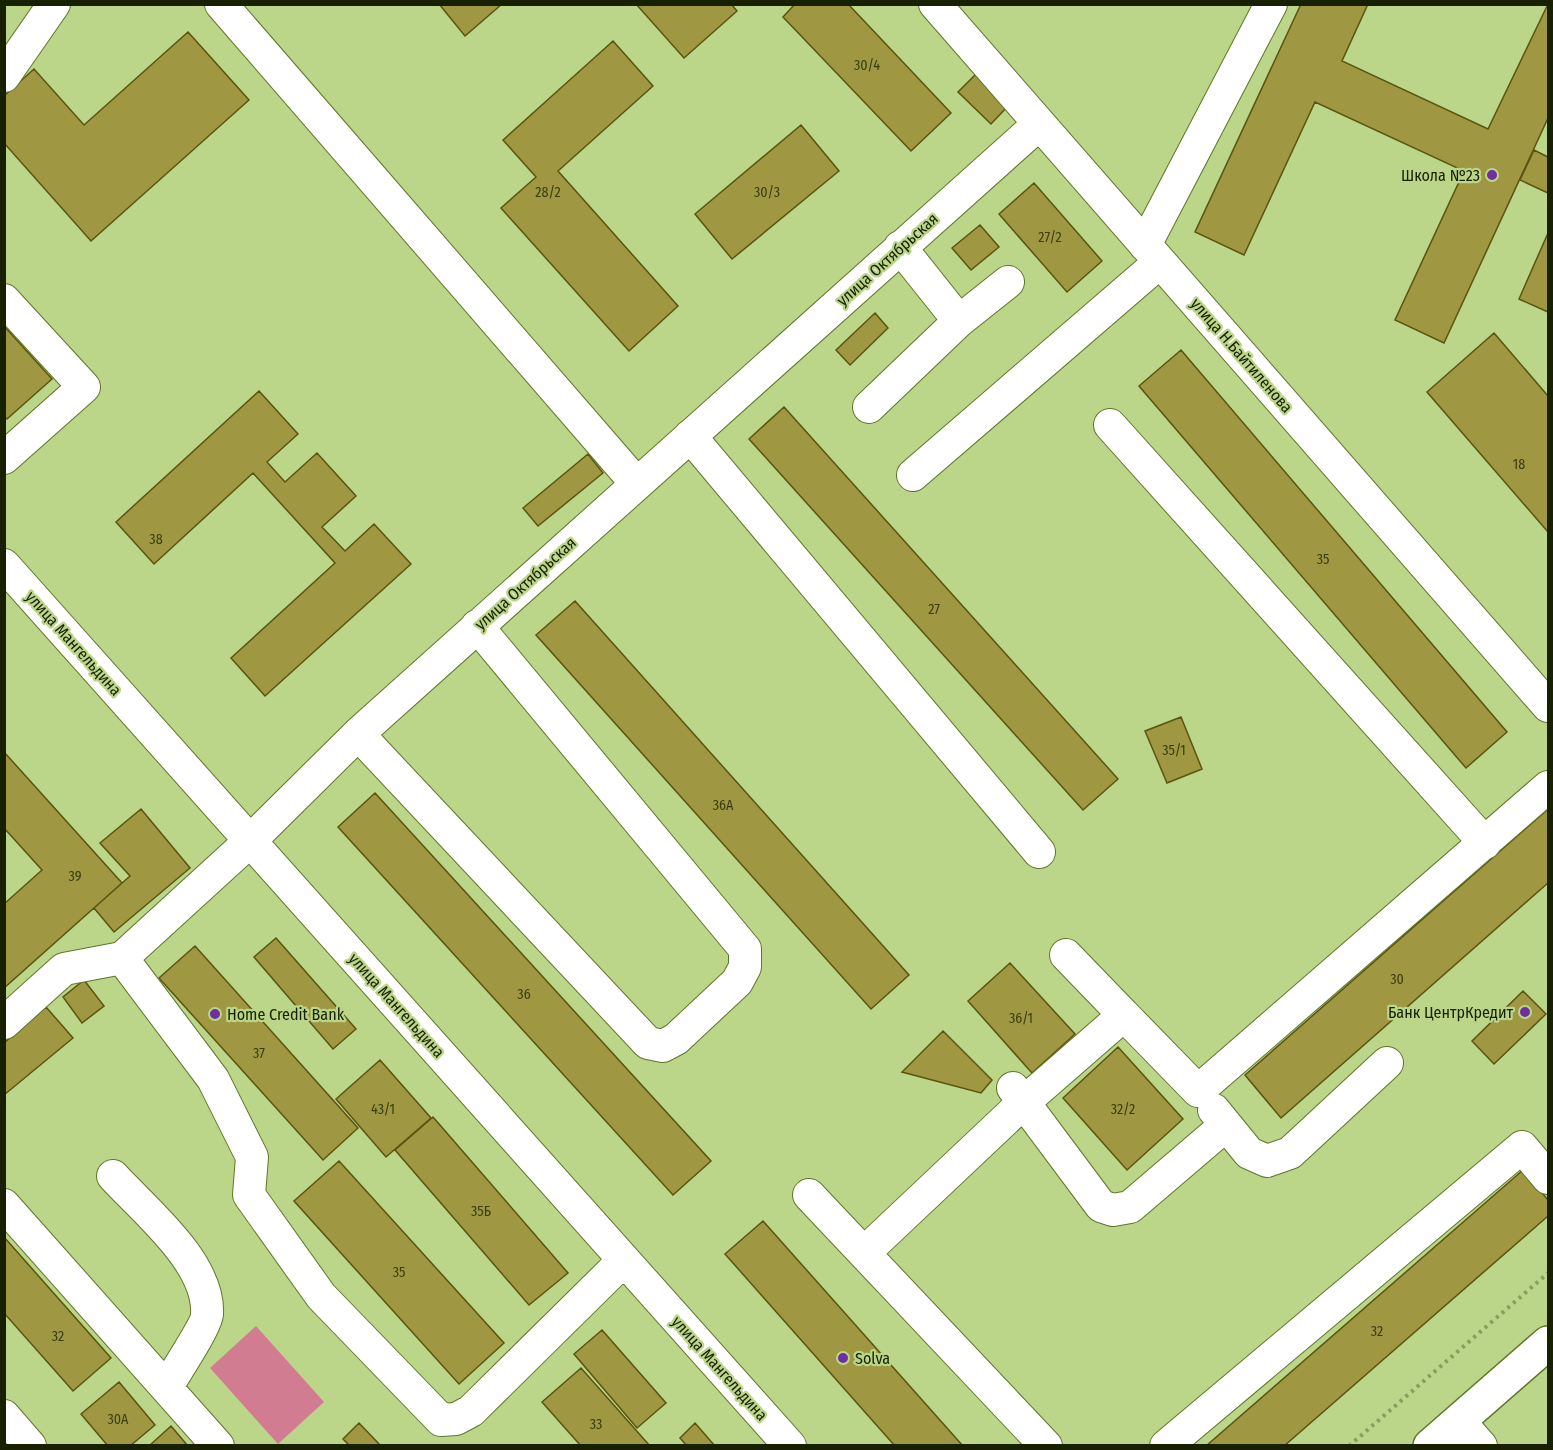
<svg xmlns="http://www.w3.org/2000/svg" width="1553" height="1450" font-family="'Fira Sans Condensed',sans-serif">
  <style>
    .green { fill: #d27c91 }
    .building { fill: #9f9742; stroke: #5a540f; stroke-width: 1.5 }
    .lines { fill: none; stroke-linecap: round; stroke-linejoin: round }
    .minor-casing { stroke: #5f7629; stroke-width: 34 }
    .major-casing { stroke: #5f7629; stroke-width: 36 }
    .path { stroke: #889e5e; stroke-width: 4; stroke-dasharray: 3 4.5; stroke-linecap: butt }
    .minor { stroke: #fff; stroke-width: 32 }
    .major { stroke: #fff; stroke-width: 33 }
    .poi-dot { fill: #6d2fa4; stroke: #bbd688; stroke-width: 2 }
    .labels { text-anchor: middle; stroke-width: 4.5; stroke-linejoin: round; paint-order: stroke }
    .number-label { font-size: 14px; fill: #393e11 }
    .poi-label { font-size: 16px; fill: #172001; stroke: #bbd688; text-anchor: end }
    .street-label { font-size: 16px; fill: #172001; stroke: #bbd688 }
  </style>
  <rect width="100%" height="100%" fill="#bbd688"/>
  <path class="green" d="M 256,1326 L 324,1402 L 278,1444 L 210,1368 Z"/>
  <path class="building" d="M 439,4 L 502,4 L 465,36 Z
    M 636,4 L 731,4 L 737,11 L 684,58 Z
    M 795,4 L 848,4 L 951,113 L 911,151 L 783,17 Z
    M 1301,4 L 1368,4 L 1342,61 L 1488,129 L 1548,4 L 1548,118 L 1444,343 L 1395,320 L 1464,171 L 1315,102 L 1244,255 L 1195,232 Z
    M 188,32 L 249,100 L 91,241 L 4,143 L 4,96 L 34,69 L 84,125 Z
    M 613,41 L 653,86 L 558,171 L 678,306 L 629,351 L 501,208 L 536,177 L 503,140 Z
    M 977,73 L 1009,105 L 991,124 L 958,92 Z
    M 801,125 L 839,171 L 732,259 L 695,214 Z
    M 1534,150 L 1548,157 L 1548,193 L 1520,180 Z
    M 1034,183 L 1102,261 L 1067,292 L 999,214 Z
    M 980,225 L 999,247 L 971,270 L 952,248 Z
    M 1548,233 L 1548,312 L 1519,299 Z
    M 875,313 L 888,328 L 850,365 L 836,350 Z
    M 4,326 L 52,379 L 7,419 L 4,416 Z
    M 1494,333 L 1548,396 L 1548,532 L 1427,392 Z
    M 1181,350 L 1507,732 L 1466,768 L 1139,386 Z
    M 259,391 L 298,434 L 267,462 L 285,482 L 317,453 L 356,496 L 322,527 L 345,551 L 374,524 L 411,564 L 265,696 L 231,658 L 335,563 L 253,473 L 154,564 L 116,522 Z
    M 784,407 L 1118,779 L 1083,810 L 749,439 Z
    M 588,454 L 603,473 L 538,526 L 523,508 Z
    M 575,601 L 909,975 L 871,1009 L 536,635 Z
    M 1181,717 L 1202,769 L 1167,783 L 1145,731 Z
    M 4,752 L 122,883 L 4,988 L 4,904 L 42,870 L 4,828 Z
    M 375,793 L 711,1161 L 673,1195 L 338,827 Z
    M 141,809 L 190,868 L 114,932 L 94,908 L 130,876 L 100,843 Z
    M 1548,809 L 1548,883 L 1281,1118 L 1245,1075 Z
    M 276,938 L 356,1029 L 333,1049 L 254,957 Z
    M 195,946 L 358,1128 L 323,1160 L 159,978 Z
    M 1010,963 L 1075,1034 L 1032,1073 L 968,1001 Z
    M 84,980 L 104,1006 L 82,1023 L 63,997 Z
    M 1523,991 L 1546,1014 L 1494,1064 L 1472,1041 Z
    M 46,1007 L 73,1038 L 4,1095 L 4,1043 Z
    M 943,1031 L 992,1080 L 981,1093 L 902,1072 Z
    M 1118,1047 L 1183,1119 L 1127,1170 L 1063,1098 Z
    M 380,1060 L 431,1118 L 386,1157 L 336,1099 Z
    M 433,1117 L 568,1273 L 529,1305 L 395,1150 Z
    M 339,1161 L 504,1343 L 459,1384 L 294,1201 Z
    M 1523,1170 L 1548,1200 L 1548,1216 L 1284,1446 L 1206,1446 Z
    M 763,1221 L 963,1446 L 895,1446 L 725,1254 Z
    M 4,1237 L 111,1358 L 73,1391 L 4,1313 Z
    M 602,1330 L 666,1403 L 637,1428 L 574,1354 Z
    M 581,1368 L 650,1446 L 581,1446 L 542,1402 Z
    M 119,1382 L 155,1425 L 130,1446 L 108,1446 L 81,1414 Z
    M 359,1423 L 381,1446 L 350,1446 L 343,1439 Z
    M 695,1423 L 715,1446 L 687,1446 L 680,1438 Z
    M 171,1426 L 188,1446 L 149,1446 Z"/>
  <g class="lines">
    <defs>
      <path id="minor" d="M 221,4 L 637,484
        M 935,4 L 1548,706
        M 4,76 L 54,4
        M 1145,245 L 1271,4
        M 900,247 L 959,321
        M 4,300 L 84,387 L 4,458
        M 869,407 L 959,321 L 1008,282
        M 1110,425 L 1485,843
        M 690,436 L 1039,852
        M 913,475 L 1160,262
        M 4,565 L 790,1446
        M 358,734 L 648,1043 L 663,1046 L 676,1039 L 737,982 L 745,967 L 745,949 L 477,626
        M 1066,955 L 1124,1015
        M 122,958 L 213,1079 L 252,1157 L 249,1195 L 321,1296 L 441,1420 L 456,1419 L 471,1411 L 624,1260
        M 4,1023 L 64,969 L 122,958 L 250,841 L 358,734 L 1039,124
        M 1013,1088 L 1101,1206 L 1113,1210 L 1130,1207 L 1226,1125
        M 1214,1110 L 1249,1153 L 1267,1161 L 1290,1153 L 1387,1063
        M 113,1176 C 145,1211 210,1263 207,1314 C 207,1325 174,1374 167,1387
        M 809,1195 L 1046,1446
        M 4,1205 L 218,1446
        M 864,1253 L 1023,1103 L 1124,1015 L 1198,1091 L 1548,787
        M 4,1416 L 30,1446
        M 1459,1421 L 1481,1446
        M 1166,1446 L 1522,1147 L 1548,1178"/>
      <path id="major" d="M 1430,1446 L 1548,1343"/>
    </defs>
    <use href="#minor" class="minor-casing"/>
    <use href="#major" class="major-casing"/>
    <path class="path" d="M 1349,1446 L 1548,1273"/>
    <use href="#minor" class="minor"/>
    <use href="#major" class="major"/>
  </g>
  <g class="poi-dot">
    <circle cx="1492" cy="175" r="6"/>
    <circle cx="1525" cy="1012" r="6"/>
    <circle cx="215" cy="1014" r="6"/>
    <circle cx="843" cy="1358" r="6"/>
  </g>
  <g class="labels">
    <g class="number-label">
      <text x="867" y="70">30/4</text>
      <text x="548" y="197">28/2</text>
      <text x="767" y="197">30/3</text>
      <text x="1050" y="242">27/2</text>
      <text x="1519" y="469">18</text>
      <text x="156" y="544">38</text>
      <text x="1323" y="564">35</text>
      <text x="934" y="614">27</text>
      <text x="1174" y="755">35/1</text>
      <text x="723" y="810">36А</text>
      <text x="75" y="881">39</text>
      <text x="1397" y="984">30</text>
      <text x="524" y="999">36</text>
      <text x="1021" y="1023">36/1</text>
      <text x="259" y="1058">37</text>
      <text x="383" y="1114">43/1</text>
      <text x="1123" y="1114">32/2</text>
      <text x="481" y="1216">35Б</text>
      <text x="399" y="1277">35</text>
      <text x="1377" y="1336">32</text>
      <text x="58" y="1341">32</text>
      <text x="118" y="1424">30А</text>
      <text x="596" y="1429">33</text>
    </g>
    <g class="poi-label">
      <text x="1480" y="181">Школа №23</text>
      <text x="1513" y="1018">Банк ЦентрКредит</text>
      <text x="227" y="1020" text-anchor="start">Home Credit Bank</text>
      <text x="855" y="1364" text-anchor="start">Solva</text>
    </g>
    <g class="street-label">
      <text transform="translate(887 259) rotate(-42)" y="6">улица Октябрьская</text>
      <text transform="translate(1242 355) rotate(49)" y="6">улица Н.Байтиленова</text>
      <text transform="translate(525 583) rotate(-42)" y="6">улица Октябрьская</text>
      <text transform="translate(74 643) rotate(48)" y="6">улица Мангельдина</text>
      <text transform="translate(397 1005) rotate(48)" y="6">улица Мангельдина</text>
      <text transform="translate(720 1368) rotate(48)" y="6">улица Мангельдина</text>
    </g>
  </g>
  <rect width="1553" height="1450" fill="none" stroke="#172001" stroke-width="12"/>
</svg>
